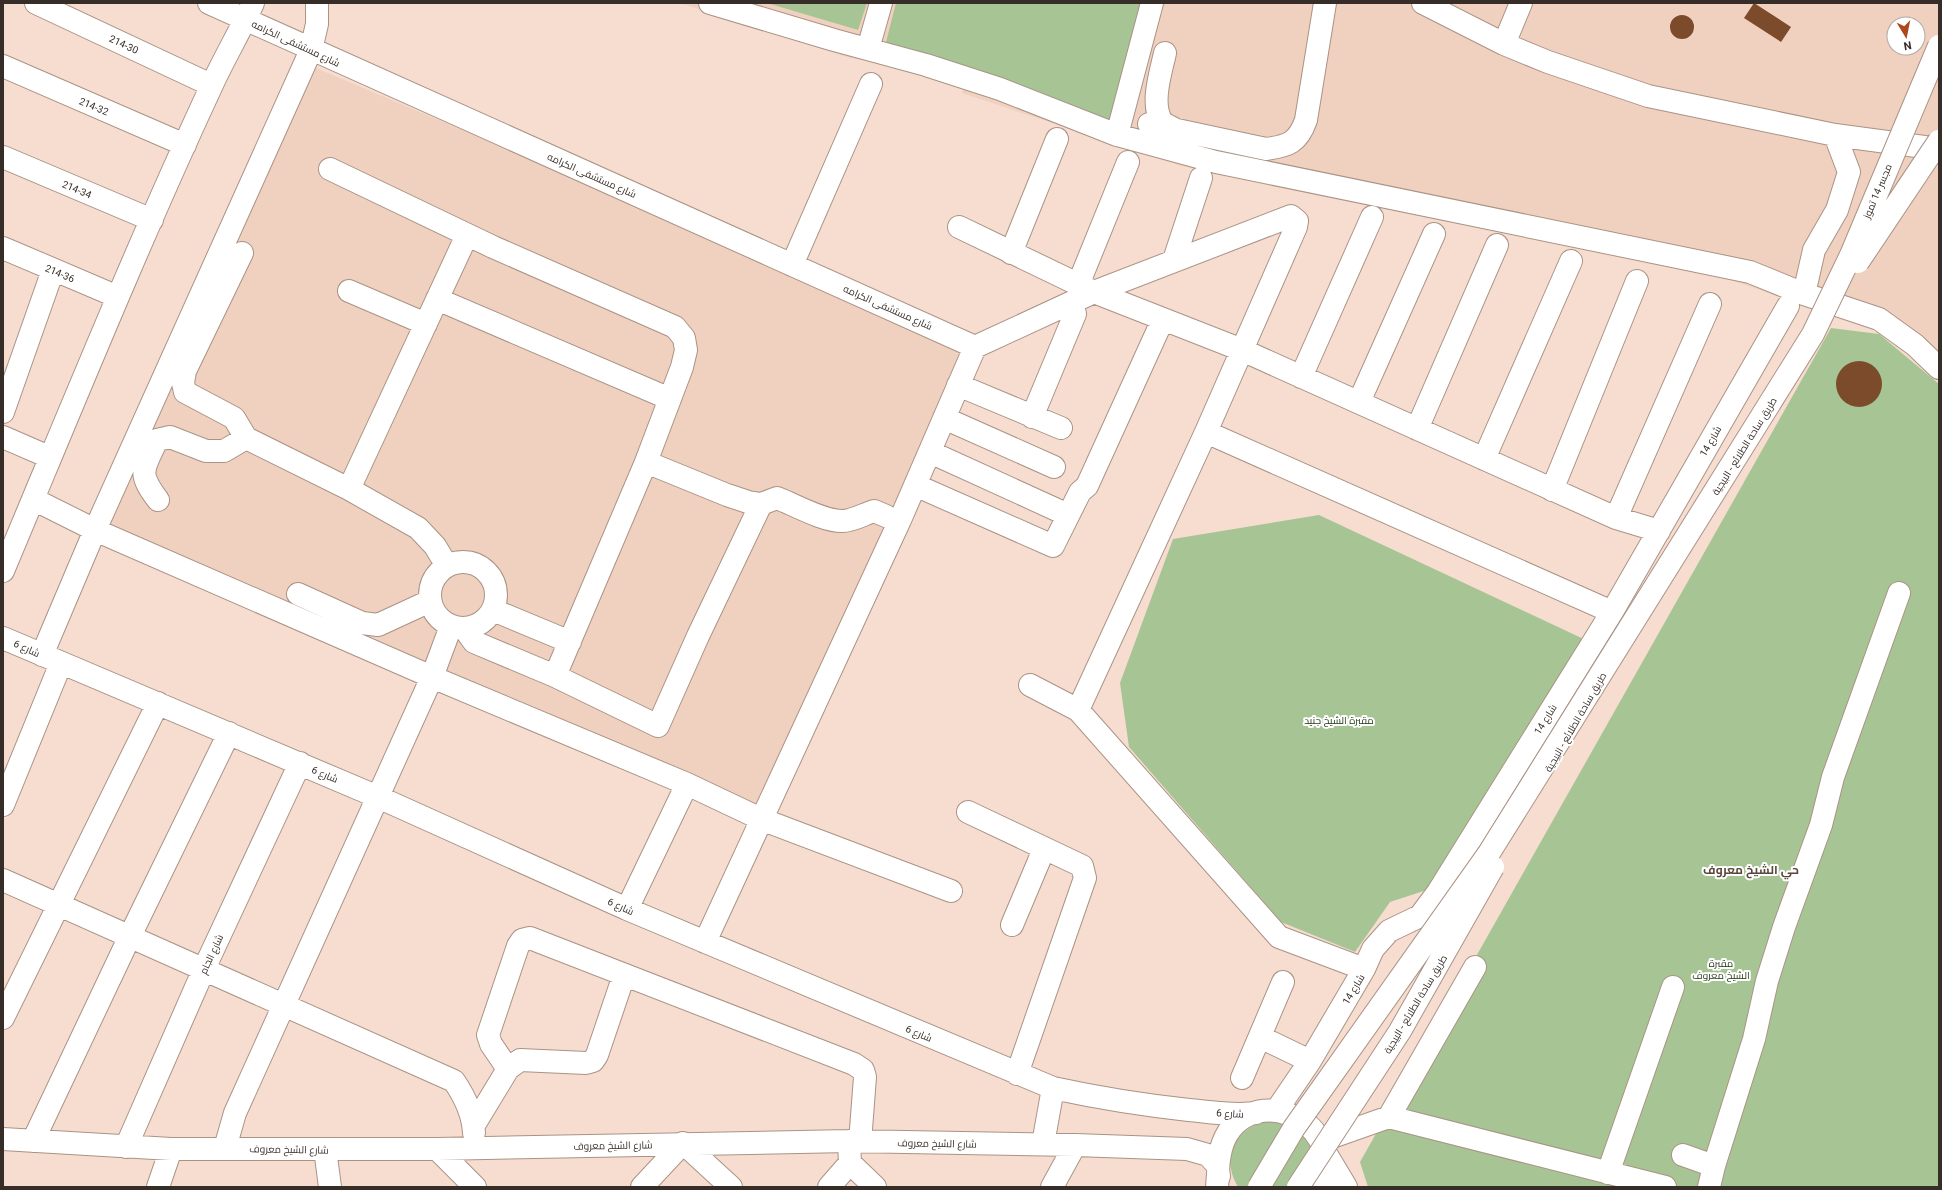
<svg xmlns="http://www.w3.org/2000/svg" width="1942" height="1190" font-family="Roboto,Cairo,sans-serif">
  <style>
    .built { fill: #f0d0be; fill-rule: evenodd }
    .green { fill: #a7c594 }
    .building { fill: #7c4b2c }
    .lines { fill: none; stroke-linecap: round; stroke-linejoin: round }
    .minor-casing { stroke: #aa9385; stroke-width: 24 }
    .major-casing { stroke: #aa9385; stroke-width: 24 }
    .minor { stroke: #fff; stroke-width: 22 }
    .major { stroke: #fff; stroke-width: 22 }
    .major-bridge-casing { stroke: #aa9385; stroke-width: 24; stroke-linecap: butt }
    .major-bridge { stroke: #fff; stroke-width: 22 }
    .labels { text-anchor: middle; stroke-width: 4; stroke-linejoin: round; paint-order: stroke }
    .street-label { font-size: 10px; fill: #372d28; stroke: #fff }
    .park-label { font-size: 10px; fill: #1d320d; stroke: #fff }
    .quarter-label { font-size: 12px; font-weight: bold; fill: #5a463a; stroke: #fff }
  </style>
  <rect width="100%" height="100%" fill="#f6ddcf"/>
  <path class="built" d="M 680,3 L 1939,3 L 1939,380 L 1880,331 L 1722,277 L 1182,166 L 962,93 L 964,87 L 874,61 L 850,58 ZM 1894,24 L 1918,24 L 1918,48 L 1894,48 Z
    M 316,68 L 975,347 L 765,808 L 98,529 Z"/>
  <path class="green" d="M 767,3 L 867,3 L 858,30 Z
    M 896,3 L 1144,3 L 1110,125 L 886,42 Z
    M 1831,328 L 1879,334 L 1939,384 L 1939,1187 L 1368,1187 L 1360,1162 Z
    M 1319,515 L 1590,642 L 1448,883 L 1390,902 L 1355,952 L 1281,922 L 1129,747 L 1120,683 L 1173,539 Z
    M 1272,1120 C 1290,1124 1309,1133 1312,1154 C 1314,1161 1306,1179 1304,1187 L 1238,1187 C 1219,1154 1236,1127 1272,1120 Z"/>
  <path class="building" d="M 1754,3 L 1791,27 L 1781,42 L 1744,18 Z
    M1670 27a12 12 0 1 1 24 0a12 12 0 1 1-24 0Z
    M1836 384a23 23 0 1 1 46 0a23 23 0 1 1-46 0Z"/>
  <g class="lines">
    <defs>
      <path id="minor" d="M 36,3 L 211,85
        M 209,3 L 975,347
        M 710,3 L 834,40 L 926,65 L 1000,89 L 1117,135 L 1216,162 L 1750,272 L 1804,294 L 1879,319 L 1915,345 L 1939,368
        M 1423,3 L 1504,44 L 1548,62 L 1648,96 L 1835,135 L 1939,149
        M 1504,44 L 1521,3
        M 868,49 L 881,3
        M 1165,53 C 1161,72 1150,104 1162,122 C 1165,125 1172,127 1176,130
        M 3,66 L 185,145
        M 1149,124 L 1266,149 C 1288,146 1298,143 1306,120 L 1325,3
        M 1117,135 L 1152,3
        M 3,157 L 152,220
        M 330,169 L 493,247 L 675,327 L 684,338 L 686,350 L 682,367 L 646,462
        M 959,227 L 1094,292 L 1242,350 L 1616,518 L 1659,531
        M 3,248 L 118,297
        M 242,253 L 185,371 L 183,383 L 185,392 L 234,418 L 246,438 L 349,489 L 418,528 L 435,546 L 447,566
        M 1011,253 L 1057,139
        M 1174,260 L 1201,178
        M 792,265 L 871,84
        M 1078,285 L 1128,162
        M 349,291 L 426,324
        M 1804,294 L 1814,250 L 1837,210 L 1849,172 L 1835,135
        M 437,299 L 670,399
        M 1301,377 L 1372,217
        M 958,385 L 1061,428
        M 1359,402 L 1434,234
        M 3,412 L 53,270
        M 1032,417 L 1075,314 L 1072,303
        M 944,418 L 1054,467
        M 1417,429 L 1497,245
        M 1206,432 L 1612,612
        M 3,437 L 49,457
        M 930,452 L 1068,515
        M 1484,459 L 1571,261
        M 915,485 L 1053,546 L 1080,492 L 1087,486 L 1163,319
        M 349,489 L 467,235
        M 1552,490 L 1637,281
        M 33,499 L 95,530 L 432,677 L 687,784 L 761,819 L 951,891
        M 158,500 C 137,472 143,470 157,440 L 170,437 L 206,451 L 224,451 L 246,438
        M 1616,518 L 1710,304
        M430 595a33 33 0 1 1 66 0a33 33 0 1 1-66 0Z
        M 3,571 C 71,409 137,246 211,87 C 224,58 240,32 253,3
        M 298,594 L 362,623 L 378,625 L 430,601
        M 493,610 L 570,642
        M 464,628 L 474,642 L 555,676 L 658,726 L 698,636 L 761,504
        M 3,638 L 378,797 L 627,909 L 1053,1088 C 1099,1098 1143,1105 1189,1110 C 1211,1112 1233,1116 1256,1113
        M 42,655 L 95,530 L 311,50 L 317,24 L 317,3
        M 555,676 L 646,462 L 727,495 L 748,502 L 761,504 L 777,498 C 795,505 823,521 842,521 C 853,521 864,514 874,511 L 886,516
        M 1030,685 L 1078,710 L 1279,937 L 1364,969
        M 3,805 L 61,663
        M 968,812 L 1082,866 L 1085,878 L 1017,1074
        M 3,880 L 454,1081 C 465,1097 473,1113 474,1133
        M 627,909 L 687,784
        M 1012,925 L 1044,849
        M 705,942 L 900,520 L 975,347 L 1094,292 L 1291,216 L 1297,221 L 1296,227 L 1206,432 L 1078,710
        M 3,1018 L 158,703
        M 1260,1037 L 1310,1061
        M 508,1069 L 520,1060 L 586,1063 L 593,1061 L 597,1055 L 624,975
        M 1242,1078 L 1283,982
        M 1276,1111 L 1310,1061 L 1364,969 L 1373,949 L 1389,931 L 1420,916 L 1438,892 L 1612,612 L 1788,306
        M 1389,1117 L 1475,967
        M 474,1125 L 508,1069 L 491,1044 L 488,1035 L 518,946 L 522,940 L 530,938 L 854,1064 L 863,1070 L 865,1077 L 860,1142
        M 3,1139 L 171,1149 L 437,1149 L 849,1141 L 1075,1145 L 1187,1149 L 1208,1155 L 1218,1166
        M 33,1141 L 130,936 L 229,733
        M 1321,1141 L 1389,1117 L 1665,1187
        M 1043,1144 L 1053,1088
        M 126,1147 L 204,969 L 300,763
        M 225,1148 L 235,1113 L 432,677 L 451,626
        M 325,1149 L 330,1187
        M 437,1149 L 475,1187
        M 1325,1152 L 1346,1187
        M 1683,1155 L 1714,1166 L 1754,1039 L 1767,981 L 1784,927 L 1821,825 L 1833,777 L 1899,593
        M 850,1163 L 875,1187
        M 1608,1173 L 1673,987
        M 1219,1176 C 1217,1168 1219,1158 1221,1149 C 1240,1079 1348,1113 1322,1187
        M 158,1187 L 171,1149
        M 642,1187 L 683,1143 L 731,1187
        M 829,1187 L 850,1163 L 849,1141
        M 1052,1187 L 1075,1145
        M 1709,1187 L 1714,1166"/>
      <path id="major" d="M 1217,1187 L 1218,1174"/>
    </defs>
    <use href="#minor" class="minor-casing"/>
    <use href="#major" class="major-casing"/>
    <use href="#minor" class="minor"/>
    <use href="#major" class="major"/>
    <defs>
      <path id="major-bridge" d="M 1858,262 L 1939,141
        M 1259,1187 L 1294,1128 L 1489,853 L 1813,334 L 1851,255 L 1939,46
        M 1298,1187 L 1400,1031 L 1493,867"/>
    </defs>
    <use href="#major-bridge" class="major-bridge-casing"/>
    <use href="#major-bridge" class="major-bridge"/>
  </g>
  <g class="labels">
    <g class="street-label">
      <text transform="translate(296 43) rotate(25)" y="4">شارع مستشفى الكرامه</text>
      <text transform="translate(124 44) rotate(25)" y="4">214-30</text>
      <text transform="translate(94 106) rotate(23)" y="4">214-32</text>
      <text transform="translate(592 175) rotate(24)" y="4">شارع مستشفى الكرامه</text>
      <text transform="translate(77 189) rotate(23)" y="4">214-34</text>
      <text transform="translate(1877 191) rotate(-67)" y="4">مجسر 14 تموز</text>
      <text transform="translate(60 273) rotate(23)" y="4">214-36</text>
      <text transform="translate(888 307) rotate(24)" y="4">شارع مستشفى الكرامه</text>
      <text transform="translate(1710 441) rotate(-60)" y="4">شارع 14</text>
      <text transform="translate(1744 446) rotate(-58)" y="4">طريق ساحة الطلائع - البيجية</text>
      <text transform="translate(27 648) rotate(24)" y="4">شارع 6</text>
      <text transform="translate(1545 719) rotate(-58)" y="4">شارع 14</text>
      <text transform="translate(1575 722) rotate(-60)" y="4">طريق ساحة الطلائع - البيجية</text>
      <text transform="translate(325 774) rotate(23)" y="4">شارع 6</text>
      <text transform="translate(621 906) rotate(24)" y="4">شارع 6</text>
      <text transform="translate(211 954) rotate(-65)" y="4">شارع الجام</text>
      <text transform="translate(1353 989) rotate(-59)" y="4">شارع 14</text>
      <text transform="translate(1415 1004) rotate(-59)" y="4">طريق ساحة الطلائع - البيجية</text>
      <text transform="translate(919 1033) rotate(23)" y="4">شارع 6</text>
      <text transform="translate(1230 1113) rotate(3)" y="4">شارع 6</text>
      <text transform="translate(937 1143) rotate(1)" y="4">شارع الشيخ معروف</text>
      <text transform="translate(613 1145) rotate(-1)" y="4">شارع الشيخ معروف</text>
      <text transform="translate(289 1149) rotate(1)" y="4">شارع الشيخ معروف</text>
    </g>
    <g class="park-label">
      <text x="1339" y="724">مقبرة الشيخ جنيد</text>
      <text x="1721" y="967">مقبرة<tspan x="1721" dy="12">الشيخ معروف</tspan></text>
    </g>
    <g class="quarter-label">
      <text x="1751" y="874">حي الشيخ معروف</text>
    </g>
  </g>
  <rect width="1942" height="1190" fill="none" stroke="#372d28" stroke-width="8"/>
  <g transform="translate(1906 36) rotate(170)"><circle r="19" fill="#ffffff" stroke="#afaba9"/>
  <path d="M0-3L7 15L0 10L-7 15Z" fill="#ad481b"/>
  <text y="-6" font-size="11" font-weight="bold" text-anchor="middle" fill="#372d28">N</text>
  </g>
</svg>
